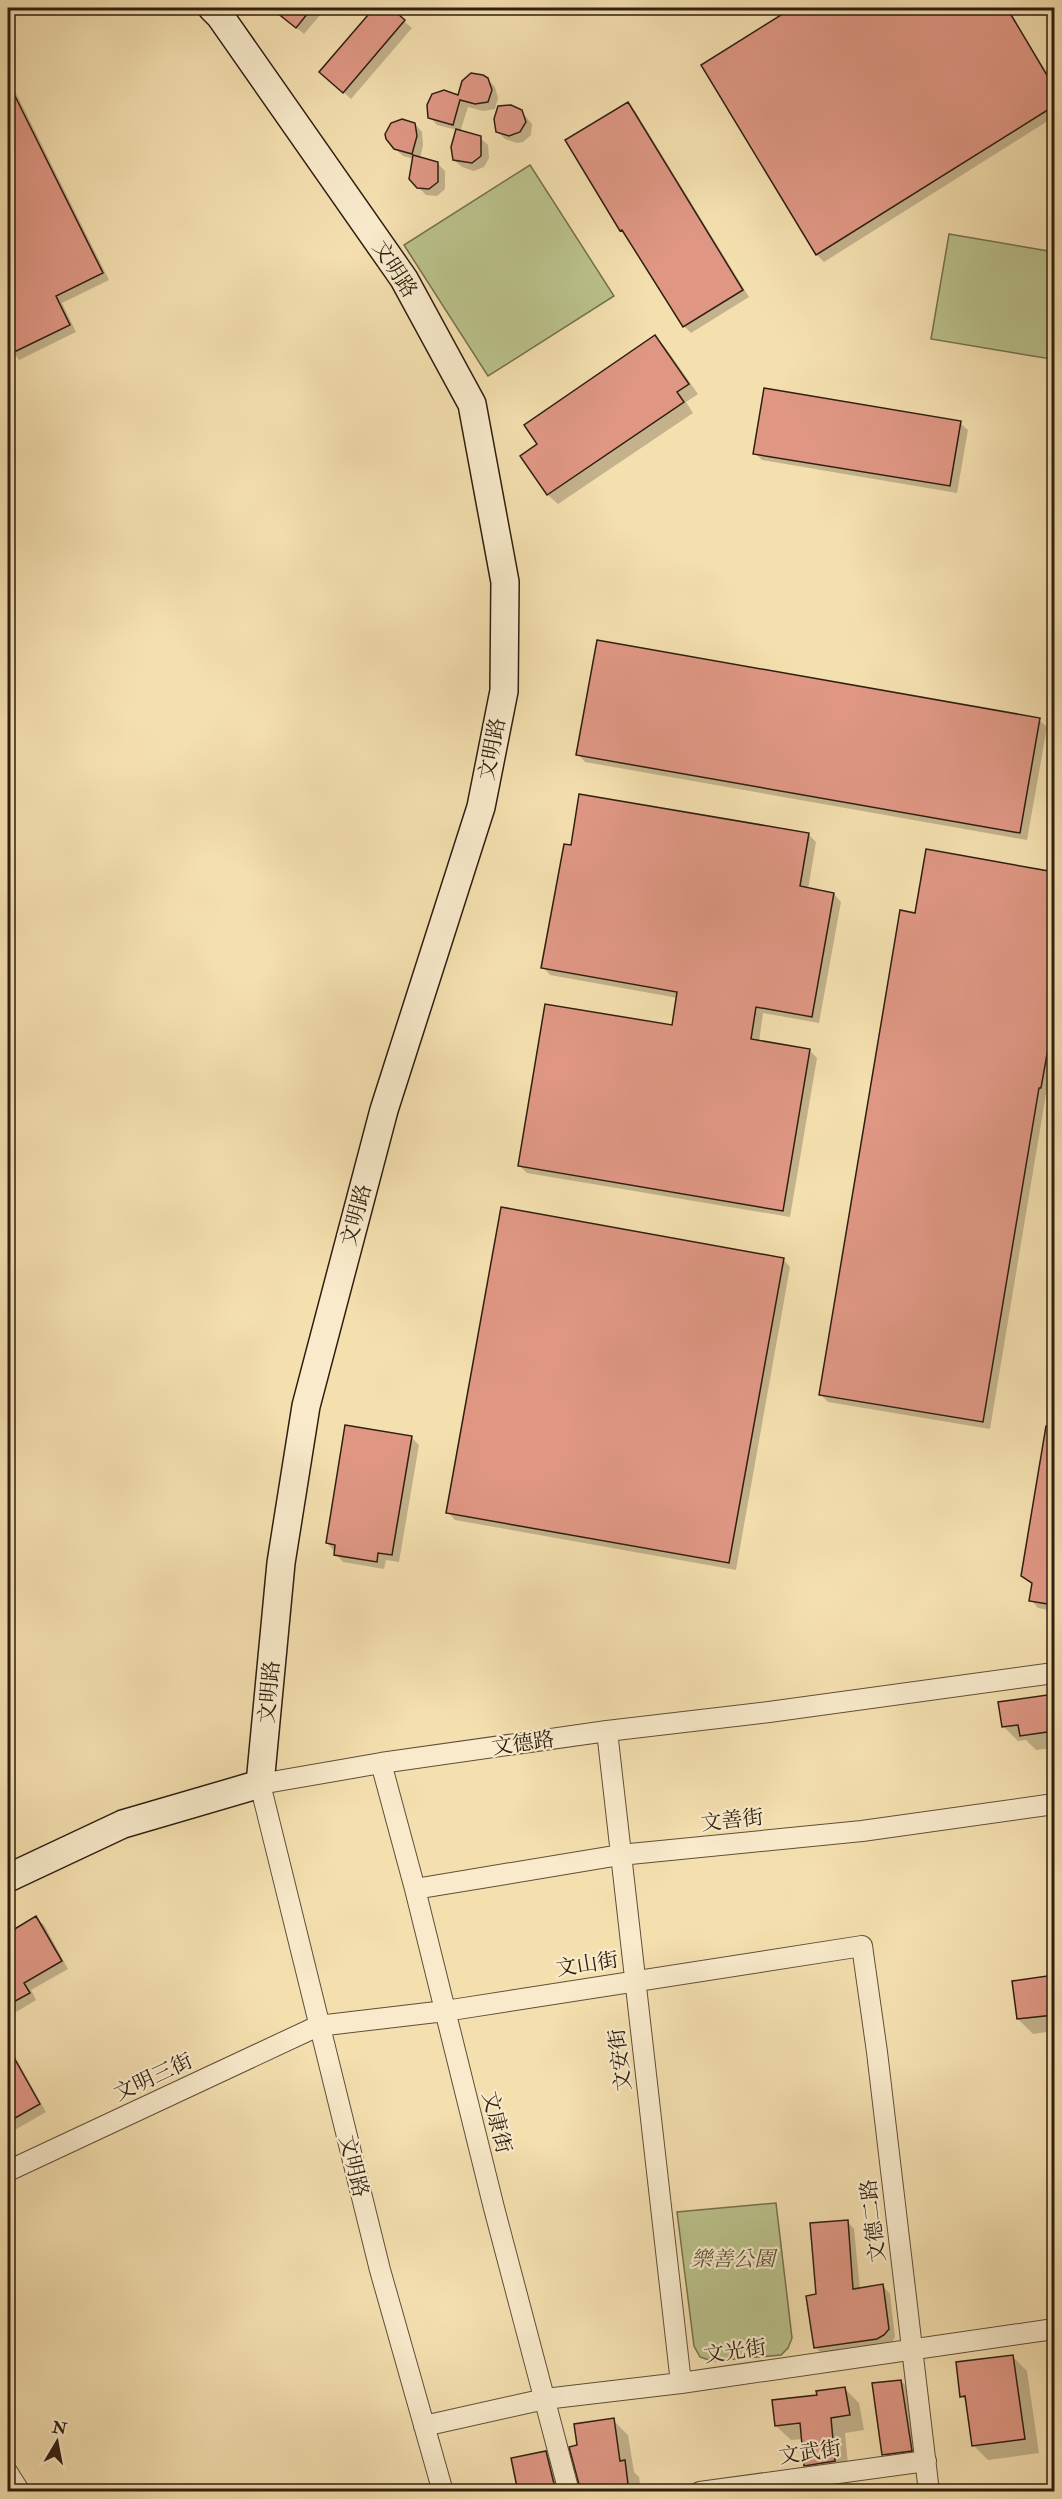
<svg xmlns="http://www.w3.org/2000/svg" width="1062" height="2499" font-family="'IM FELL Double Pica','Noto Serif TC',serif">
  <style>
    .green { fill: #bac28b; stroke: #74704e; stroke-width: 1.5 }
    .shadow { fill: #0003 }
    .building { fill: #df9784; stroke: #2f1e10; stroke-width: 1.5 }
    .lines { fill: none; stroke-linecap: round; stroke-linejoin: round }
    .street-casing { stroke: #604e38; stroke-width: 22 }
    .secondary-casing { stroke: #2f1e10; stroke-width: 30 }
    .street { stroke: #f8eacb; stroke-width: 20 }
    .secondary { stroke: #f8eacb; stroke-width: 27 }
    .labels { text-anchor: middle; stroke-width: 4.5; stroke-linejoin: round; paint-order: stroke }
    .street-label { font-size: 21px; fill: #2f1e10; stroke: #f8eacb }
    .park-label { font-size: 21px; font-style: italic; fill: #594f35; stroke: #f8eacb }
  </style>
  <rect width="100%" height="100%" fill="#f4dfaf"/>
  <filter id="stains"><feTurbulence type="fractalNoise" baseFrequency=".00333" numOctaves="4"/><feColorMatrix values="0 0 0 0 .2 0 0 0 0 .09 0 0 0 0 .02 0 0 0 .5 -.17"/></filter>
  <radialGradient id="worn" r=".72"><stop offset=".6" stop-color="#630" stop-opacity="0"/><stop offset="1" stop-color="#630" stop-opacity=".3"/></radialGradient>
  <path class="green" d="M 530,165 L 614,296 L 488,376 L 404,245 Z
    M 949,234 L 1054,252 L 1054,342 L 1051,359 L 931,339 Z
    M 776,2203 L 792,2338 L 788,2348 L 781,2355 L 712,2361 L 700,2357 L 694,2346 L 677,2212 Z"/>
  <path class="shadow" d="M 272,8 L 326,8 L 304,34 Z
    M 376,8 L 388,8 L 412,28 L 351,99 L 321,72 Z
    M 795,8 L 1008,8 L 1054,85 L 1054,117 L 824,262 L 817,255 L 703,65 Z
    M 8,77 L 109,280 L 62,303 L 76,332 L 19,360 L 8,344 Z
    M 487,79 L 495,87 L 498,98 L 495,109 L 483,111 L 468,107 L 460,132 L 480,138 L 488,145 L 489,158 L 484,167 L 474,171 L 462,167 L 454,160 L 457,130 L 437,125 L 430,117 Z
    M 628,104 L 635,111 L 749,297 L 691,333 L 684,326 L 630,238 L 621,230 Z
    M 521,111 L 532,124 L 531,135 L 523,142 L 517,143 L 505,139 L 497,131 Z
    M 415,124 L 422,132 L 423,145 L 420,159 L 438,164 L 445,171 L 445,189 L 437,196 L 426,195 L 418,187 L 414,159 L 403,156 L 390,144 Z
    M 655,337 L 665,347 L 698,394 L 686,402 L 693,413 L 558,504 L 548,495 L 522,456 L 539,445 Z
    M 960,423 L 968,430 L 957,493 L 762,460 L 755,453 Z
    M 1039,720 L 1047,727 L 1027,840 L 585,762 L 578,754 Z
    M 580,795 L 809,835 L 816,842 L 808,889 L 834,894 L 841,902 L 819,1023 L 763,1013 L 759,1042 L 809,1050 L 817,1058 L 790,1217 L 527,1173 L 520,1166 L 674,1027 L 678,998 L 550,975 L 543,967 L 572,847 Z
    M 928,851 L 1054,874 L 1054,1061 L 1048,1094 L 1046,1094 L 990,1429 L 828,1402 L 820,1394 Z
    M 783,1259 L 790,1267 L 736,1570 L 455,1520 L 448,1512 Z
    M 1054,1313 L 1054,1346 L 1050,1342 Z
    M 1052,1399 L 1054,1399 L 1054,1611 L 1038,1608 L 1031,1600 L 1033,1585 L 1023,1576 Z
    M 411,1437 L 419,1445 L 399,1562 L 386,1560 L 384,1569 L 343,1562 L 327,1543 Z
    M 1054,1696 L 1054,1748 L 1036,1750 L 1026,1740 L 1018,1741 L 1003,1726 L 1000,1703 Z
    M 36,1918 L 44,1925 L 68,1969 L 31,1990 L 36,2000 L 8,2017 L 8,1934 Z
    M 1054,1977 L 1054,2031 L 1033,2034 L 1018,2019 L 1014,1982 Z
    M 8,2044 L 46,2112 L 8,2134 Z
    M 1054,2090 L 1054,2129 L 1051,2125 L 1046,2092 Z
    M 847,2221 L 854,2229 L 860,2289 L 883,2286 L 890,2294 L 895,2337 L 892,2342 L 885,2345 L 823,2355 L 815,2347 L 818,2296 Z
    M 1012,2356 L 1027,2371 L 1039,2453 L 988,2460 L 973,2445 L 967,2402 L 962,2396 Z
    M 901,2381 L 916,2396 L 926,2465 L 898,2469 L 884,2454 Z
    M 844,2388 L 859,2403 L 864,2430 L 845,2433 L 849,2476 L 820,2480 L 805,2465 L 803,2439 L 791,2440 L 776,2426 L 818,2396 Z
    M 613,2420 L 628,2435 L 634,2472 L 639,2477 L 641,2492 L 586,2492 L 579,2446 Z
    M 545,2453 L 560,2468 L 566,2492 L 519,2492 Z"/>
  <path class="building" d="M 271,8 L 312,8 L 296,28 Z
    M 374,8 L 391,8 L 405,20 L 343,93 L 319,72 Z
    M 792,8 L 1007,8 L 1054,87 L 1054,106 L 816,255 L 701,65 Z
    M 471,73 L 483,75 L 488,78 L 492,90 L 488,102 L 475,104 L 460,100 L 453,125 L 428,118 L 427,105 L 432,94 L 444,90 L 458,95 L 462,81 Z
    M 8,82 L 103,273 L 56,296 L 70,325 L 8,355 Z
    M 628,102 L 743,290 L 683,327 L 622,230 L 620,231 L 565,140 Z
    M 511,105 L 522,110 L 526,122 L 520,132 L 509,136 L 496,132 L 494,119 L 498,106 Z
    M 402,119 L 415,123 L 417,136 L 412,154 L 394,149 L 386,139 L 385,134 L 391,123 Z
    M 456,129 L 481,136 L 481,156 L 472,163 L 453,160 L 451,147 Z
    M 413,155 L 438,162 L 438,182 L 429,189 L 417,188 L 409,179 Z
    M 655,335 L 689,384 L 677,392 L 684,402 L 547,495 L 520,456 L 537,444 L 524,425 Z
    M 764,388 L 961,421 L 950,486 L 753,454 Z
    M 597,640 L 1040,718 L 1020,833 L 576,755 Z
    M 579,794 L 809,833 L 800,886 L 834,893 L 812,1017 L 756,1007 L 751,1039 L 810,1049 L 783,1211 L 518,1166 L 545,1004 L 672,1025 L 677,992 L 541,968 L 564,844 L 571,845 Z
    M 926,849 L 1054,872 L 1054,1015 L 1041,1088 L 1039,1088 L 983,1422 L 819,1395 L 900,910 L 915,913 Z
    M 501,1207 L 784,1258 L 729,1563 L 446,1513 Z
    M 345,1425 L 412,1436 L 392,1555 L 378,1553 L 377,1562 L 334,1555 L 335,1545 L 326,1543 Z
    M 1046,1426 L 1054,1427 L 1054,1605 L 1029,1601 L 1032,1583 L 1021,1576 Z
    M 1054,1694 L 1054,1731 L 1020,1736 L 1018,1725 L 1002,1727 L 998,1702 Z
    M 36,1916 L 62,1961 L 24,1983 L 30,1993 L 8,2005 L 8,1933 Z
    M 1054,1975 L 1054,2015 L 1017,2019 L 1012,1981 Z
    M 8,2047 L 40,2104 L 8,2122 Z
    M 848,2220 L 853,2289 L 883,2284 L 889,2329 L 884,2335 L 877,2339 L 814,2348 L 806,2296 L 816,2294 L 810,2223 Z
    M 1013,2355 L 1025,2439 L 972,2446 L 965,2396 L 960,2397 L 956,2362 Z
    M 901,2380 L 912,2451 L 882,2455 L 872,2383 Z
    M 845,2387 L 850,2415 L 831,2418 L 835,2461 L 804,2466 L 800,2423 L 775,2426 L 772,2400 L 817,2395 L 816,2391 Z
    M 614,2418 L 620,2461 L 625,2460 L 629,2492 L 581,2492 L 569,2447 L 577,2445 L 574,2424 Z
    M 546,2451 L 556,2492 L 518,2492 L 511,2458 Z"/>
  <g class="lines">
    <defs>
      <path id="street" d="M 607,1731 L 681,2383
        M 381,1763 L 415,1889 L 494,2208 L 569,2492
        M 415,1889 L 620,1855 L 862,1831 L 1054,1804
        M 8,2171 L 318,2026 L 445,2011 L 862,1946 L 877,2052 L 929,2492
        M 424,2426 L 545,2399 L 681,2383 L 1054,2329
        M 8,2473 L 20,2492
        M 443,2492 L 380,2270 L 260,1784 L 381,1763 L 607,1731 L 769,1712 L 1054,1673
        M 700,2492 L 926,2461"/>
      <path id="secondary" d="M 8,1878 L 123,1824 L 260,1784 L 281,1563 L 306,1406 L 384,1110 L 481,807 L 504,691 L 505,582 L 472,404 L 404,279 L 220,16 L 212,8"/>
    </defs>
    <use href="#street" class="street-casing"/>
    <use href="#secondary" class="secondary-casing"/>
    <use href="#street" class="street"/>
    <use href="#secondary" class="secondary"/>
  </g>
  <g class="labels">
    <g class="street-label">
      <text transform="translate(395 269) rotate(57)" y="7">文明路</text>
      <text transform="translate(492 749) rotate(-79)" y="7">文明路</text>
      <text transform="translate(356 1215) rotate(-75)" y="7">文明路</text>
      <text transform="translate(269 1692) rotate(-85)" y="7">文明路</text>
      <text transform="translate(523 1743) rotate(-8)" y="7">文德路</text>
      <text transform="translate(732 1820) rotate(-6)" y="7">文善街</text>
      <text transform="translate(587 1964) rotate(-9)" y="7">文山街</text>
      <text transform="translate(620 2060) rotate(-97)" y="7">文安街</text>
      <text transform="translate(153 2077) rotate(-25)" y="7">文明三街</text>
      <text transform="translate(497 2122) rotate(76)" y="7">文康街</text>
      <text transform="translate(354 2166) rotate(76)" y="7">文明路</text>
      <text transform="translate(873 2221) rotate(-97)" y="7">文德二路</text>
      <text transform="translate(735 2351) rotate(-8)" y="7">文光街</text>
      <text transform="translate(810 2452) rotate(-8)" y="7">文武街</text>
    </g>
    <g class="park-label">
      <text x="733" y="2266">樂善公園</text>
    </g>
  </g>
  <rect width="1062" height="2499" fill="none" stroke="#f4dfaf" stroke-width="30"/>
  <rect x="9" y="9" width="1044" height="2481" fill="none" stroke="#2f1e10" stroke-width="3"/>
  <rect x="15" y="15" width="1032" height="2469" fill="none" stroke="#2f1e10" stroke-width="1.5"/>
  <g transform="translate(57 2442) rotate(10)" stroke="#f8eacb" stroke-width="4.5" paint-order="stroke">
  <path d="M0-4.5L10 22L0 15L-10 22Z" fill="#2f1e10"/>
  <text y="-9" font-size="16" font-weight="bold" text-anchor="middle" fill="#2f1e10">N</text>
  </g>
  <rect width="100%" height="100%" filter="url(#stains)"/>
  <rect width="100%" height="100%" fill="url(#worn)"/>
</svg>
